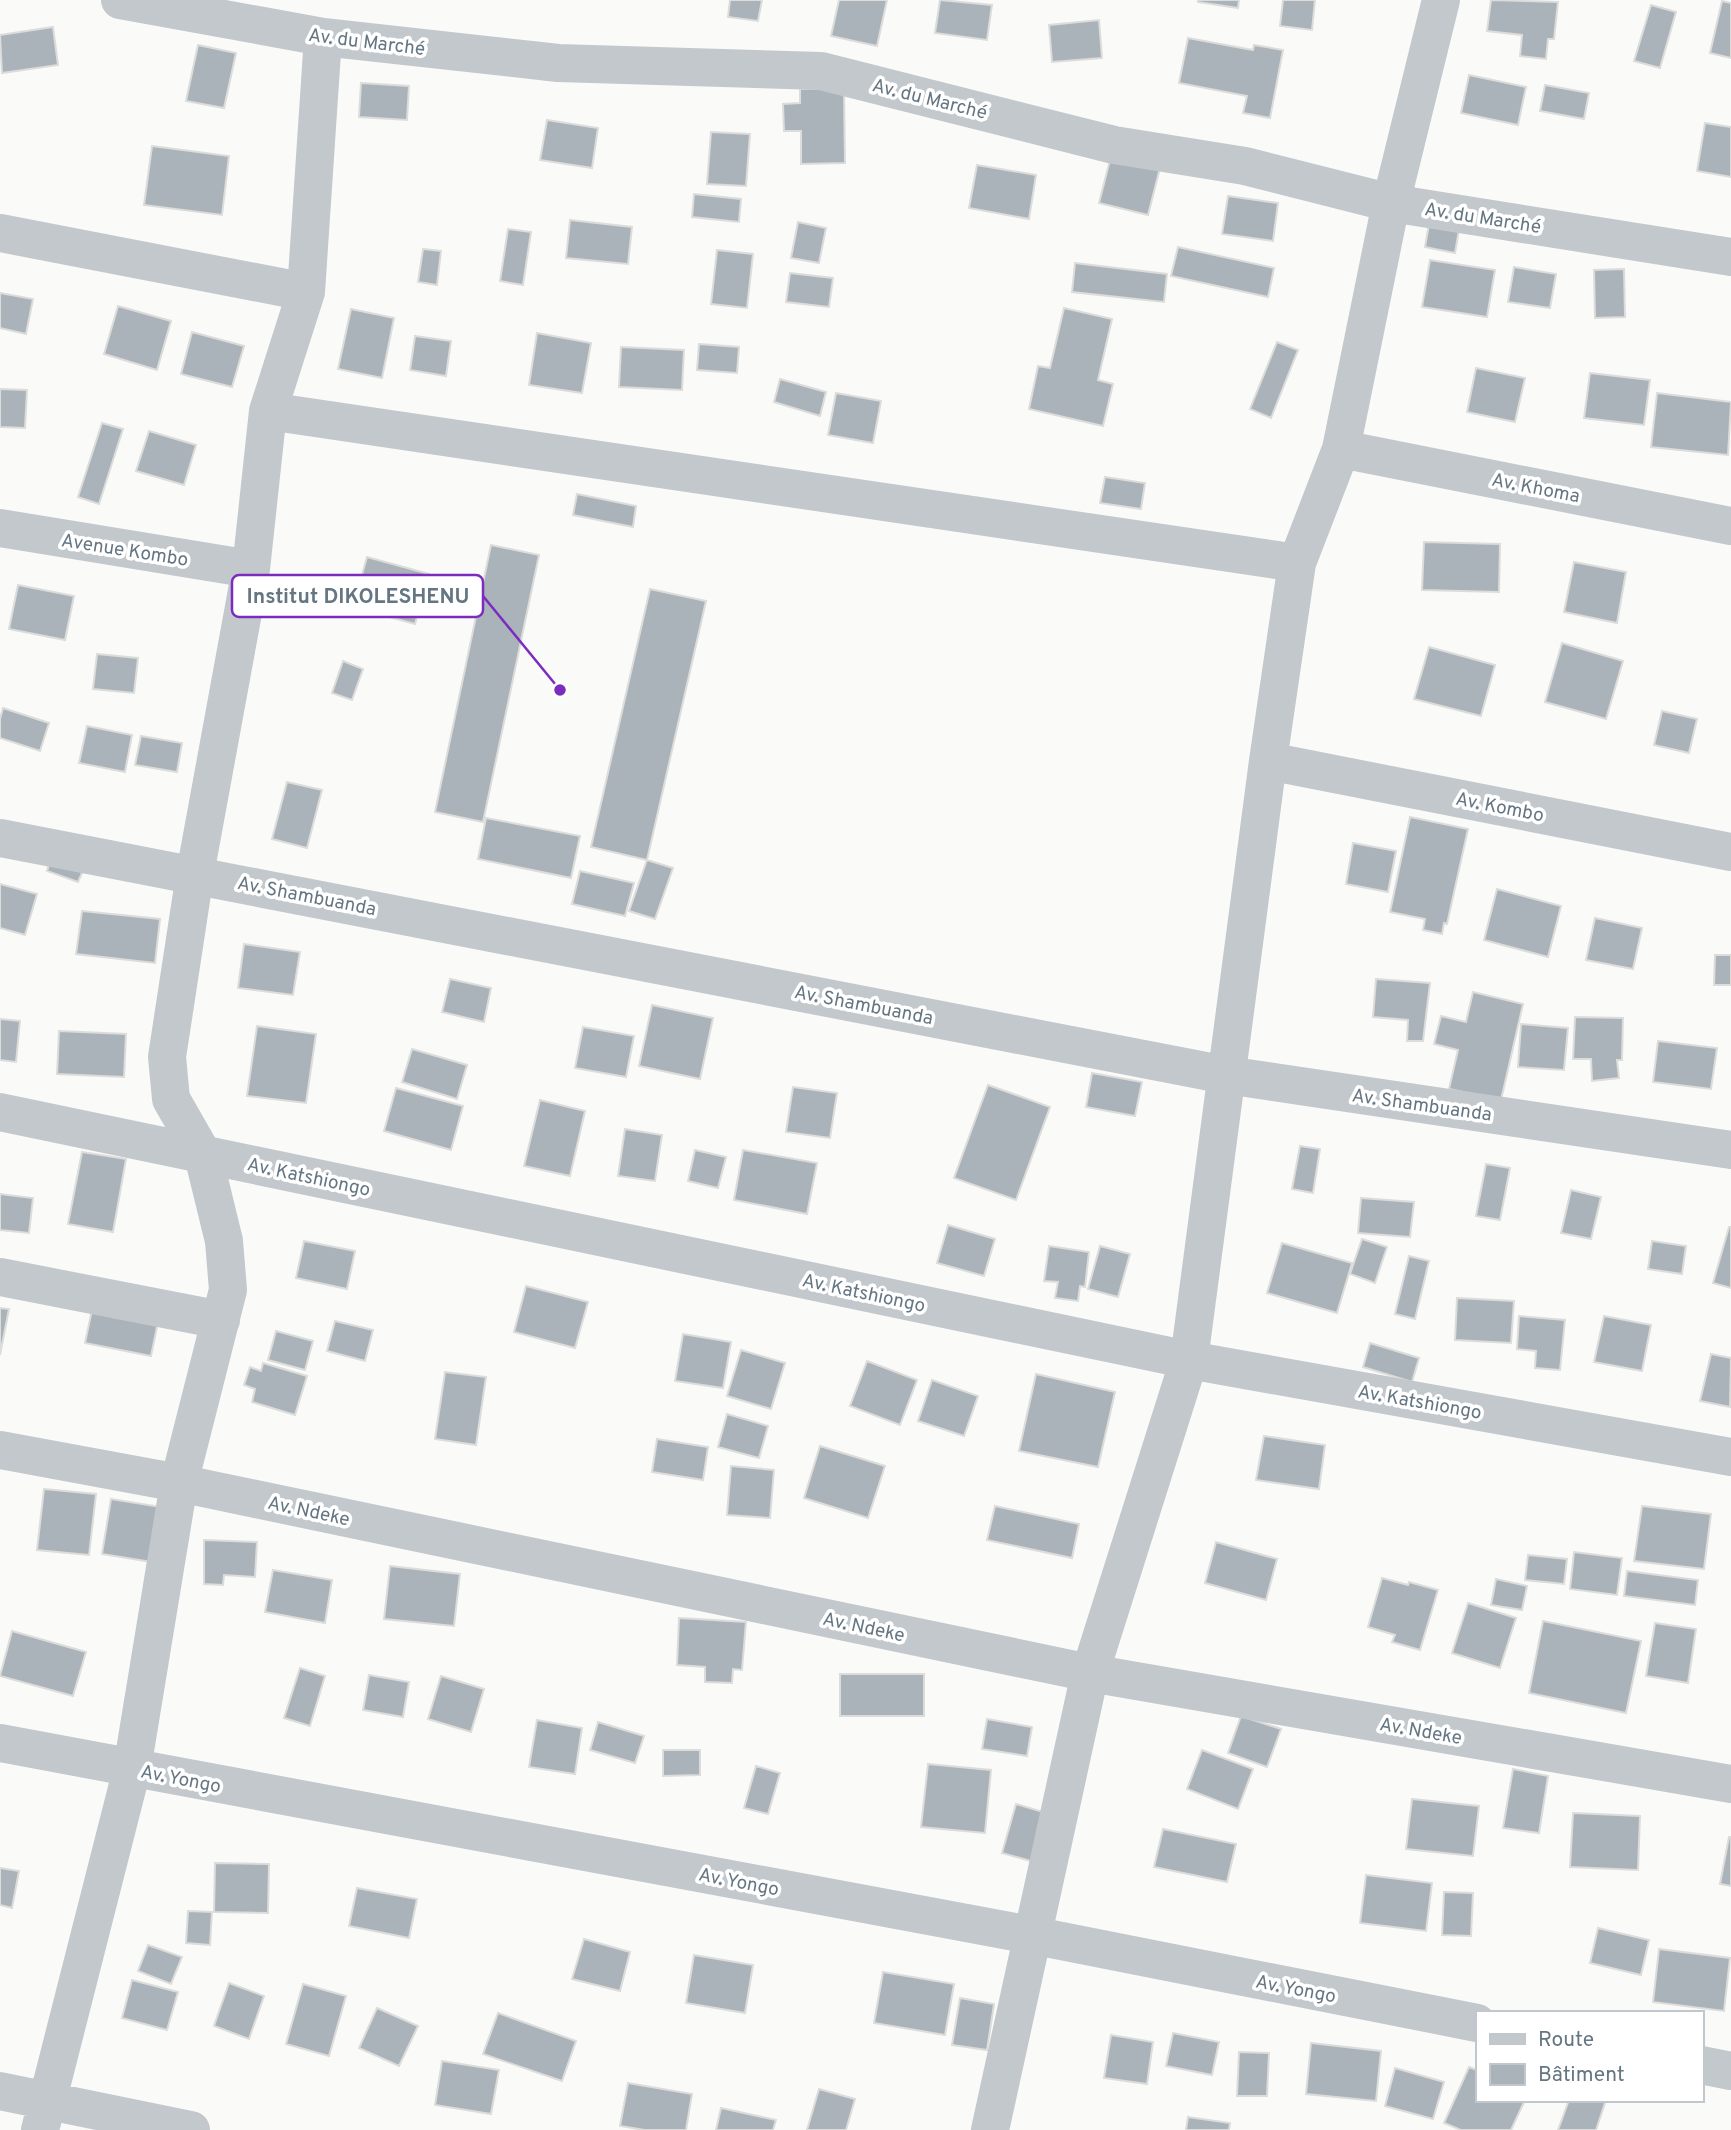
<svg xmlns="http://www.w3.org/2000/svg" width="1731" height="2130" font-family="Overpass,sans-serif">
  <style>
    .building { fill: #aab3b9; stroke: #dcdcda; stroke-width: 2 }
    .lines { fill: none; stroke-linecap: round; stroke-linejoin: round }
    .street { stroke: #c3c8cc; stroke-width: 38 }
    .labels { text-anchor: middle; stroke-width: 7; stroke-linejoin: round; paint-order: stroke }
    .street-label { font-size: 19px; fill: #657683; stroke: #fff }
    .leader { fill: none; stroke: #7b2cbf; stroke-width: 2.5 }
    .callout-dot { fill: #7b2cbf; stroke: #fff; stroke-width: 2.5 }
    .callout { fill: #fff; stroke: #7b2cbf; stroke-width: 2.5 }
    .callout-label { font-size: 21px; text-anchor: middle; font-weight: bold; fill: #657683 }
  </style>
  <rect width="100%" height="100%" fill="#fafaf8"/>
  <path class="building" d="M 730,0 L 762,0 L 758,21 L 728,17 Z
    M 839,0 L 887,0 L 877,46 L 831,36 Z
    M 940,0 L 992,5 L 987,40 L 935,33 Z
    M 1198,0 L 1239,0 L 1238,8 L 1198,2 Z
    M 1283,0 L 1315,0 L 1312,30 L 1280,26 Z
    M 1491,0 L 1558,2 L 1554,39 L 1548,39 L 1546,59 L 1520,56 L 1522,35 L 1487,31 Z
    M 1722,1 L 1731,3 L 1731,58 L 1710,53 Z
    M 1651,5 L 1676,12 L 1660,68 L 1634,61 Z
    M 1099,20 L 1102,58 L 1052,62 L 1049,25 Z
    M 53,27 L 58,65 L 2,73 L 0,35 Z
    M 1188,38 L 1253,50 L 1254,45 L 1283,50 L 1270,118 L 1243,113 L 1247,96 L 1179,83 Z
    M 198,45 L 236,53 L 224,108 L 186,101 Z
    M 1469,75 L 1526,87 L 1518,125 L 1461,113 Z
    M 361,83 L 409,86 L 407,120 L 359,117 Z
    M 1545,85 L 1589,93 L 1584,119 L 1540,111 Z
    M 800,89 L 844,89 L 845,163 L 801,164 L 801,131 L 784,131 L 783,104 L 800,103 Z
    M 547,120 L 598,128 L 592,168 L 540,160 Z
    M 1705,123 L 1731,127 L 1731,177 L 1697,171 Z
    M 711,132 L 750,134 L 746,186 L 707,184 Z
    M 152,146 L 229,156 L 222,215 L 144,205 Z
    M 1112,152 L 1161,164 L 1148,215 L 1099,203 Z
    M 977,165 L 1036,175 L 1029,219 L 969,208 Z
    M 694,194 L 741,199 L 739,222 L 692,217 Z
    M 1228,196 L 1278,203 L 1273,241 L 1222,234 Z
    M 1431,213 L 1461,218 L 1455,253 L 1425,247 Z
    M 570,220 L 632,227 L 628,264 L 566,258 Z
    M 798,222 L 826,228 L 819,263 L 791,258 Z
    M 508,229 L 531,232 L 523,285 L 500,281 Z
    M 1178,247 L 1274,268 L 1268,297 L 1171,276 Z
    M 423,249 L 441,251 L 437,285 L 418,282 Z
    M 717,250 L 753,254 L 747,308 L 711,304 Z
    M 1430,260 L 1495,270 L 1487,317 L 1422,307 Z
    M 1075,263 L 1167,274 L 1164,302 L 1072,292 Z
    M 1514,267 L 1556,274 L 1550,308 L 1508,302 Z
    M 1624,269 L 1625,317 L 1595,318 L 1594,270 Z
    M 790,273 L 833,278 L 829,307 L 786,302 Z
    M 0,293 L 33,299 L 26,334 L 0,328 Z
    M 118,306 L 171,321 L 157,370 L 104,354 Z
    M 1064,308 L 1112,319 L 1098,380 L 1113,384 L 1103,426 L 1029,409 L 1038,366 L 1050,368 Z
    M 351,309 L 394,318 L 382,378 L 338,369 Z
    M 192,332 L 244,346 L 232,387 L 181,374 Z
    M 537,333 L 591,343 L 582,393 L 529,385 Z
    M 415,336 L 451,341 L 446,376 L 410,370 Z
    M 1277,342 L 1298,350 L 1271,418 L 1250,409 Z
    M 699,344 L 739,347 L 737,373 L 697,370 Z
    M 621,347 L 684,350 L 682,390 L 619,387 Z
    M 1476,368 L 1525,378 L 1515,422 L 1467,412 Z
    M 1590,373 L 1650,380 L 1644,425 L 1584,418 Z
    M 780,379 L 826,392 L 820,416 L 774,402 Z
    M 0,389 L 27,390 L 25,428 L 0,427 Z
    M 836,393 L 881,401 L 873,443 L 828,435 Z
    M 1657,393 L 1731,402 L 1728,455 L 1651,447 Z
    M 102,423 L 123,429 L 99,504 L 78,497 Z
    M 149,431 L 196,445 L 184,485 L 136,471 Z
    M 1105,477 L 1145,483 L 1141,509 L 1100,503 Z
    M 577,494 L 636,506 L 633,527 L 573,515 Z
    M 1424,542 L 1500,544 L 1499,592 L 1422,590 Z
    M 491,545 L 539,555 L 483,822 L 435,812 Z
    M 367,557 L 429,574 L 415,624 L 353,607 Z
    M 1574,562 L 1626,572 L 1617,623 L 1564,612 Z
    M 18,585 L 74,596 L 65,640 L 9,629 Z
    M 650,589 L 706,601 L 647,860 L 591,847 Z
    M 1562,643 L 1623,661 L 1606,719 L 1545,702 Z
    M 1429,647 L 1495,665 L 1481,716 L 1414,699 Z
    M 97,654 L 138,658 L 134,693 L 93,689 Z
    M 343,661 L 363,669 L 352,700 L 332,693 Z
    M 3,708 L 49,723 L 40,751 L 0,738 L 0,719 Z
    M 1662,711 L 1697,719 L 1689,753 L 1654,745 Z
    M 87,726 L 132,735 L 125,772 L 79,763 Z
    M 141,736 L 182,743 L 177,772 L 135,765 Z
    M 287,782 L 322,790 L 307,848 L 272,839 Z
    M 1410,817 L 1468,829 L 1447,924 L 1444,923 L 1442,934 L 1423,930 L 1425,919 L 1390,912 Z
    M 486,818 L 580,836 L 571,878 L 478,859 Z
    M 1353,843 L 1396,851 L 1388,892 L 1346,884 Z
    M 53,852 L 86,864 L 78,882 L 47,871 Z
    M 647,860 L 673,868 L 655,919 L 629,911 Z
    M 580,871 L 634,883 L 625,916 L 572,904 Z
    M 0,884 L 37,894 L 25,935 L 0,928 Z
    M 1497,889 L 1561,906 L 1548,957 L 1484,940 Z
    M 82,911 L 160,919 L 155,963 L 76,954 Z
    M 1595,918 L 1642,928 L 1633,969 L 1586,960 Z
    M 244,944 L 300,952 L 293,995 L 238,988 Z
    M 1715,955 L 1731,955 L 1731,985 L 1714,985 Z
    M 450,979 L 491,988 L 484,1022 L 442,1012 Z
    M 1376,979 L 1430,983 L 1423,1041 L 1407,1041 L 1408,1020 L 1373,1017 Z
    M 1473,992 L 1523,1004 L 1501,1100 L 1449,1089 L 1458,1050 L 1434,1044 L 1441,1016 L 1466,1022 Z
    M 652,1005 L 713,1018 L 700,1079 L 639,1066 Z
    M 1575,1017 L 1623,1018 L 1622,1060 L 1617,1060 L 1619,1078 L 1592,1081 L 1591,1059 L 1573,1059 Z
    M 0,1019 L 20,1021 L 16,1062 L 0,1060 Z
    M 1521,1024 L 1568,1028 L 1564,1070 L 1518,1067 Z
    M 257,1026 L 316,1034 L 306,1103 L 247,1096 Z
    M 583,1027 L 634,1036 L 626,1077 L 575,1068 Z
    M 59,1031 L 126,1034 L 124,1077 L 57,1074 Z
    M 1658,1041 L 1717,1048 L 1711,1089 L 1653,1082 Z
    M 412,1049 L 467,1065 L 457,1099 L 402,1082 Z
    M 1092,1073 L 1142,1082 L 1135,1116 L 1086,1107 Z
    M 988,1085 L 1050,1107 L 1016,1200 L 954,1178 Z
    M 793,1087 L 837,1093 L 830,1138 L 786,1132 Z
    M 396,1088 L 463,1106 L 451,1150 L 384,1131 Z
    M 540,1100 L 585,1111 L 570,1176 L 524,1166 Z
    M 625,1129 L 662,1135 L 655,1181 L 618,1176 Z
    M 1300,1146 L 1320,1149 L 1313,1193 L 1292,1189 Z
    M 695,1150 L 726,1157 L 718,1188 L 688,1181 Z
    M 743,1150 L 817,1163 L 807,1214 L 734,1200 Z
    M 82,1152 L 126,1159 L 113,1232 L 68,1224 Z
    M 1486,1164 L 1510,1168 L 1500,1220 L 1476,1216 Z
    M 1571,1190 L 1601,1197 L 1591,1239 L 1561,1233 Z
    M 0,1194 L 33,1198 L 29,1233 L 0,1230 Z
    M 1361,1198 L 1414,1202 L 1410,1237 L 1358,1233 Z
    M 948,1225 L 995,1239 L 984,1276 L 937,1263 Z
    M 1729,1227 L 1731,1227 L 1731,1288 L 1713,1283 Z
    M 1362,1239 L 1387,1247 L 1375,1283 L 1350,1274 Z
    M 304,1241 L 355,1251 L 347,1289 L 296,1278 Z
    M 1652,1241 L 1686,1246 L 1682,1274 L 1648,1269 Z
    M 1282,1243 L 1352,1263 L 1337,1313 L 1267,1293 Z
    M 1049,1246 L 1089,1252 L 1085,1287 L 1080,1286 L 1078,1301 L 1055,1298 L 1058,1282 L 1044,1281 Z
    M 1100,1246 L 1130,1254 L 1118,1297 L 1088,1289 Z
    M 1409,1256 L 1429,1261 L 1415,1319 L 1395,1314 Z
    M 526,1286 L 588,1302 L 575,1348 L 514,1332 Z
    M 1457,1298 L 1514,1301 L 1511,1343 L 1455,1340 Z
    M 93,1305 L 159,1317 L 151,1356 L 85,1343 Z
    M 0,1308 L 9,1309 L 0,1355 Z
    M 1519,1316 L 1565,1320 L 1560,1370 L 1535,1368 L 1536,1351 L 1517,1349 Z
    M 1604,1316 L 1651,1325 L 1642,1371 L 1594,1362 Z
    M 335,1321 L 373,1330 L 365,1361 L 327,1351 Z
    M 276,1331 L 313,1341 L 305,1370 L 268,1360 Z
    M 683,1334 L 731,1342 L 723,1388 L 675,1381 Z
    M 1370,1343 L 1419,1358 L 1412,1382 L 1363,1367 Z
    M 741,1350 L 785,1363 L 771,1409 L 727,1396 Z
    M 1711,1354 L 1731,1358 L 1730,1407 L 1700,1401 Z
    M 867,1361 L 917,1380 L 900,1425 L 850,1406 Z
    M 263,1363 L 307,1376 L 295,1415 L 252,1402 L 255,1389 L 244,1385 L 250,1367 L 261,1371 Z
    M 445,1372 L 486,1377 L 476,1445 L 435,1439 Z
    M 1036,1374 L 1115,1392 L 1098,1467 L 1019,1451 Z
    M 932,1380 L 978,1396 L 964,1436 L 918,1421 Z
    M 727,1414 L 768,1426 L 759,1458 L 718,1447 Z
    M 1264,1436 L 1325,1445 L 1319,1489 L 1256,1480 Z
    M 657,1439 L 708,1447 L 703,1480 L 652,1472 Z
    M 820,1446 L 885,1466 L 868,1518 L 804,1498 Z
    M 731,1466 L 774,1470 L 770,1518 L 727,1515 Z
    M 44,1489 L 96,1494 L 89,1555 L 37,1550 Z
    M 111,1499 L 167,1508 L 158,1563 L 102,1554 Z
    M 995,1506 L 1079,1524 L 1072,1558 L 987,1540 Z
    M 1642,1506 L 1711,1514 L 1704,1569 L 1634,1561 Z
    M 204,1540 L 257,1542 L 255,1577 L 224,1575 L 223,1585 L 204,1584 Z
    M 1216,1542 L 1277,1559 L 1266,1600 L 1205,1583 Z
    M 1574,1552 L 1622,1558 L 1617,1595 L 1570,1589 Z
    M 1528,1555 L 1567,1559 L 1564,1584 L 1525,1580 Z
    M 390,1566 L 460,1574 L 454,1626 L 384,1619 Z
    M 273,1570 L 332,1580 L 325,1623 L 265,1612 Z
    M 1627,1571 L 1698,1580 L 1695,1605 L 1624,1596 Z
    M 1382,1578 L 1408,1585 L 1409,1582 L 1438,1590 L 1420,1650 L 1392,1642 L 1395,1635 L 1368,1627 Z
    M 1496,1579 L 1527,1586 L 1522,1610 L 1491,1605 Z
    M 1468,1603 L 1516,1618 L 1500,1668 L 1452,1653 Z
    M 679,1618 L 746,1622 L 742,1670 L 733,1669 L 732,1683 L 705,1682 L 705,1667 L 677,1665 Z
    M 1543,1621 L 1641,1641 L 1626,1713 L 1529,1693 Z
    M 1655,1623 L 1696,1629 L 1688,1683 L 1646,1676 Z
    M 12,1631 L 86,1652 L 73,1696 L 0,1676 Z
    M 300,1668 L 325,1676 L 310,1726 L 284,1718 Z
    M 840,1674 L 924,1674 L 924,1716 L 840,1716 Z
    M 369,1675 L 409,1682 L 403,1717 L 363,1710 Z
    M 441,1676 L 484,1689 L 471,1732 L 428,1719 Z
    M 1241,1716 L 1281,1729 L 1267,1767 L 1228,1753 Z
    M 987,1719 L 1032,1727 L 1027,1756 L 982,1749 Z
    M 537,1720 L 582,1728 L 575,1774 L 529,1767 Z
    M 598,1722 L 644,1736 L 635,1763 L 590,1750 Z
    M 663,1750 L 700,1750 L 700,1775 L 663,1776 Z
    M 1202,1750 L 1253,1769 L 1238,1809 L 1187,1789 Z
    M 928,1764 L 991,1770 L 985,1833 L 921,1827 Z
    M 756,1766 L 780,1773 L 768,1814 L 744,1808 Z
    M 1513,1769 L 1548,1776 L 1539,1833 L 1503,1828 Z
    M 1412,1799 L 1479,1806 L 1473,1856 L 1406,1849 Z
    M 1016,1804 L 1053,1815 L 1038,1863 L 1002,1853 Z
    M 1573,1813 L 1640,1816 L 1638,1870 L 1570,1867 Z
    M 1163,1829 L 1236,1844 L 1227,1882 L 1154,1867 Z
    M 1729,1837 L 1731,1837 L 1731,1886 L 1720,1884 Z
    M 215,1863 L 269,1864 L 268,1913 L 214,1912 Z
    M 0,1868 L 19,1871 L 12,1908 L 0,1905 Z
    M 1366,1875 L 1432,1883 L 1426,1931 L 1360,1923 Z
    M 357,1888 L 417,1899 L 409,1938 L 349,1926 Z
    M 1444,1892 L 1473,1893 L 1471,1936 L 1442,1935 Z
    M 188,1911 L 212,1912 L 210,1945 L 186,1943 Z
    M 1598,1928 L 1649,1940 L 1641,1975 L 1590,1963 Z
    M 584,1939 L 630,1952 L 620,1991 L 572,1979 Z
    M 148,1945 L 182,1957 L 171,1984 L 138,1971 Z
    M 1659,1949 L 1730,1958 L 1724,2011 L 1653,2002 Z
    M 694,1955 L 753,1965 L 745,2013 L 686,2003 Z
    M 883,1972 L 954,1984 L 945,2035 L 874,2023 Z
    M 132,1980 L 178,1992 L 167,2030 L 122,2018 Z
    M 229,1983 L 264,1996 L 249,2039 L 214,2026 Z
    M 303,1984 L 346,1996 L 329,2056 L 286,2044 Z
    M 960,1998 L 994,2004 L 987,2050 L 952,2045 Z
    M 377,2008 L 418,2026 L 399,2066 L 359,2048 Z
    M 498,2013 L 576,2041 L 562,2081 L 483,2054 Z
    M 1173,2033 L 1219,2042 L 1212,2075 L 1166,2066 Z
    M 1111,2035 L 1153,2042 L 1147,2084 L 1104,2078 Z
    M 1311,2043 L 1381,2051 L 1376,2101 L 1306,2094 Z
    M 1239,2052 L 1269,2053 L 1267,2096 L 1237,2096 Z
    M 442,2061 L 499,2070 L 491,2114 L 435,2105 Z
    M 1469,2067 L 1477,2070 L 1477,2100 L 1525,2100 L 1511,2130 L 1461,2130 L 1444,2123 Z
    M 1395,2068 L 1444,2082 L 1433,2119 L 1385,2106 Z
    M 628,2083 L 692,2094 L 686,2130 L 645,2130 L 620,2126 Z
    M 819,2089 L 855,2099 L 846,2130 L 807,2130 Z
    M 1569,2100 L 1606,2100 L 1596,2130 L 1558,2130 Z
    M 721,2108 L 776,2120 L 773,2130 L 716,2130 Z
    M 1188,2117 L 1230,2123 L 1229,2130 L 1186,2130 Z"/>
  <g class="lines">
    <path class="street" d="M 120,0 L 323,37 L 558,63 L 821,71 L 1114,145 L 1245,166 L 1391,203 L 1731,257
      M 0,233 L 306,292
      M 268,411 L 1297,563
      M 1341,449 L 1731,526
      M 0,528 L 251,569
      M 1268,761 L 1731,852
      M 0,838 L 1226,1075 L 1731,1150
      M 0,1112 L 1189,1360 L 1731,1457
      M 0,1277 L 221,1320
      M 0,1450 L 179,1483 L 1090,1673 L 1731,1784
      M 0,1743 L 1031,1935 L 1477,2023
      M 1701,2065 L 1731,2071
      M 0,2091 L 191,2130
      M 40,2130 L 132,1769 L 179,1483 L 228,1290 L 224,1241 L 203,1155 L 171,1099 L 167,1057 L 195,874 L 251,569 L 268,411 L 306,292 L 323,37
      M 990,2130 L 1090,1673 L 1189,1360 L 1268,761 L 1297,563 L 1341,449 L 1391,203 L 1441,0"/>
  </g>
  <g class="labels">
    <g class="street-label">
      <text transform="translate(367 41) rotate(7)" y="7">Av. du Marché</text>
      <text transform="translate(930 98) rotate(14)" y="7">Av. du Marché</text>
      <text transform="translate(1483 217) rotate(9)" y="7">Av. du Marché</text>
      <text transform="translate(1536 487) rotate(11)" y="7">Av. Khoma</text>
      <text transform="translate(125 549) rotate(9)" y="7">Avenue Kombo</text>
      <text transform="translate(1500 806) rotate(11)" y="7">Av. Kombo</text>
      <text transform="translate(307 895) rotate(11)" y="7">Av. Shambuanda</text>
      <text transform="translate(864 1004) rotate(11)" y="7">Av. Shambuanda</text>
      <text transform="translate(1422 1104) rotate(8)" y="7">Av. Shambuanda</text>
      <text transform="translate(309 1176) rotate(12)" y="7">Av. Katshiongo</text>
      <text transform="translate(864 1292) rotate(12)" y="7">Av. Katshiongo</text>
      <text transform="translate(1420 1401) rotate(10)" y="7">Av. Katshiongo</text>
      <text transform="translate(309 1510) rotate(12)" y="7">Av. Ndeke</text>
      <text transform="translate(864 1626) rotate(12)" y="7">Av. Ndeke</text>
      <text transform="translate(1421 1730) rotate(10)" y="7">Av. Ndeke</text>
      <text transform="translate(181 1778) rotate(11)" y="7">Av. Yongo</text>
      <text transform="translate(739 1881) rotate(11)" y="7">Av. Yongo</text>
      <text transform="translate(1296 1988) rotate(11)" y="7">Av. Yongo</text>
    </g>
  </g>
  <path class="leader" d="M560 690L483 596"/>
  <circle class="callout-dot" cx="560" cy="690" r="7"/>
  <rect class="callout" x="232" y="575" width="251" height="42" rx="7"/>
  <g class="callout-label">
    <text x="358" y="603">Institut DIKOLESHENU</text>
  </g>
  <rect x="1476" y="2011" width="228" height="91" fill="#ffffff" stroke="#c1c8cd" stroke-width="2"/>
  <rect x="1490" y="2034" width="35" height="10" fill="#c3c8cc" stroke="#c1c8cd" stroke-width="2"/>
  <text x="1538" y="2046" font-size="21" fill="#657683">Route</text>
  <rect x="1490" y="2064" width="35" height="21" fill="#aab3b9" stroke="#c1c8cd" stroke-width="2"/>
  <text x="1538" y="2081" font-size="21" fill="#657683">Bâtiment</text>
</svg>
